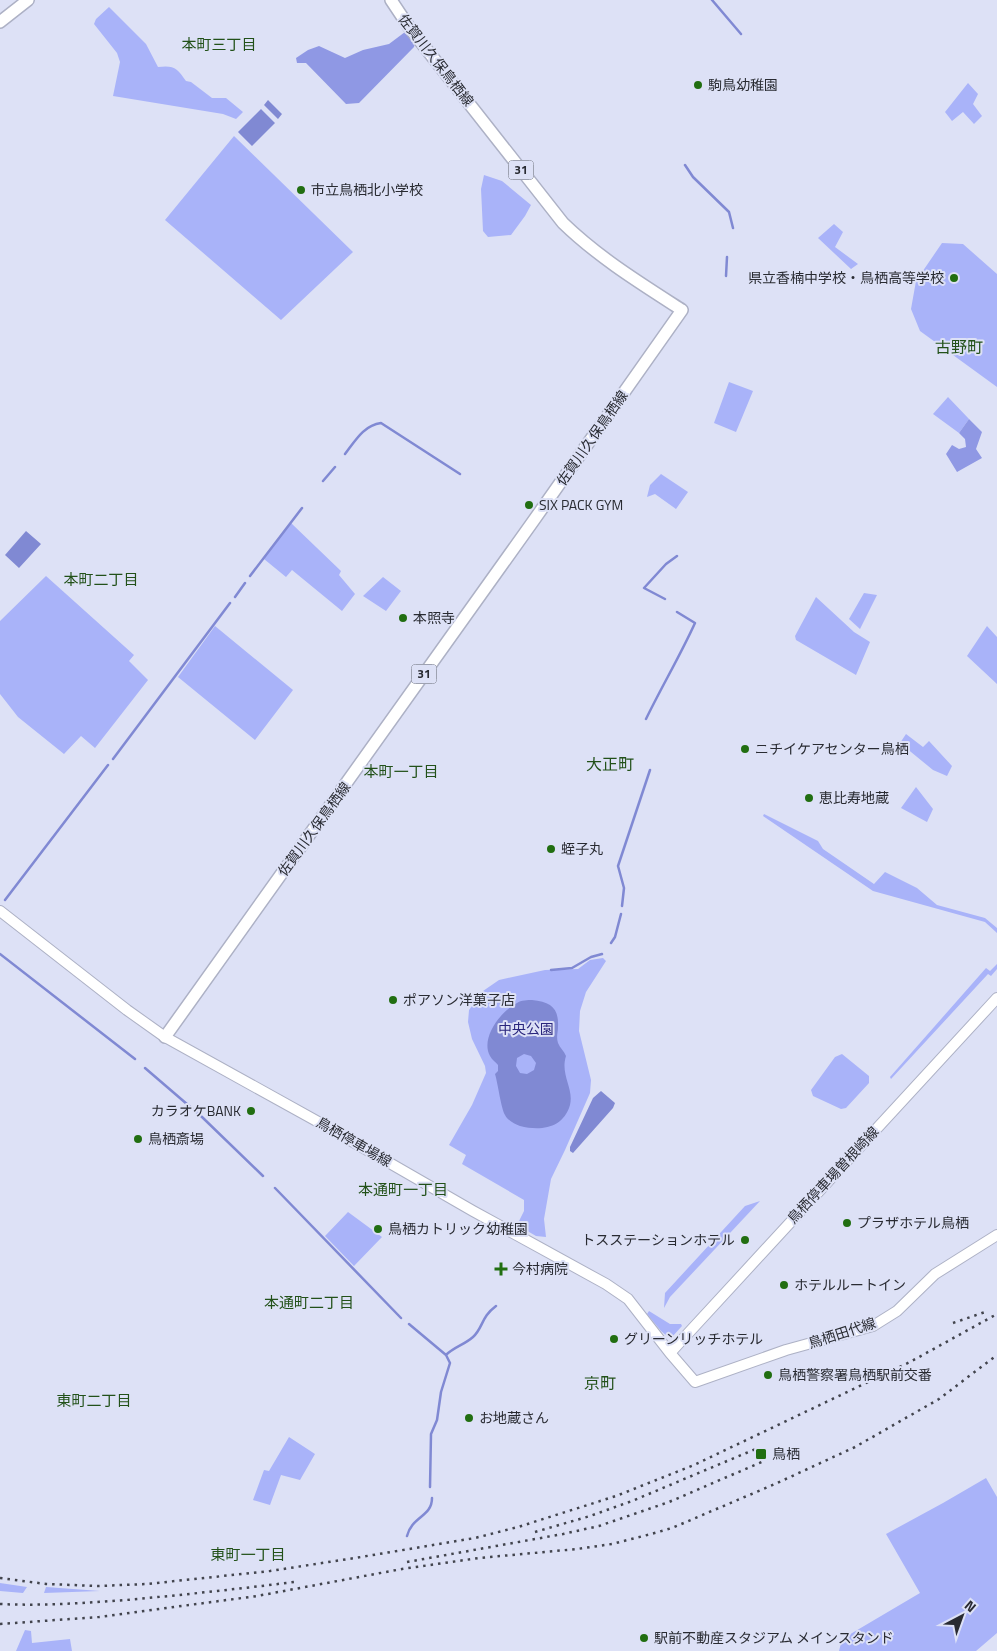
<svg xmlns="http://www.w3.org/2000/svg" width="997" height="1651" font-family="'Titillium Web','Noto Sans JP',sans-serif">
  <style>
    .green { fill: #a9b3f9 }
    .forest { fill: #8f98e4 }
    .water { fill: #8089d3; fill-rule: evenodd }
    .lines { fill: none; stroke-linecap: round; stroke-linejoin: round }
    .stream { stroke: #8089d3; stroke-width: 2.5 }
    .secondary-casing { stroke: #adb1c5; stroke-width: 12 }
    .primary-casing { stroke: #adb1c5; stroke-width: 14 }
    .trunk-casing { stroke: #adb1c5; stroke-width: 14 }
    .secondary { stroke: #fff; stroke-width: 10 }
    .primary { stroke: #fff; stroke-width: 11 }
    .trunk { stroke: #fff; stroke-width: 11 }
    .rail { stroke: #42444d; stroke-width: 2.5; stroke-dasharray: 2.5 5; stroke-linecap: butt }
    .poi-dot { fill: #216e11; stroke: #dde1f6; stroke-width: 2 }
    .labels { text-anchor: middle; stroke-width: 4; stroke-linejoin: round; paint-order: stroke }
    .shield { fill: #dde1f6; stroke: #5f626d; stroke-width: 1 }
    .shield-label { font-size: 12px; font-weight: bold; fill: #292b32 }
    .street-label { font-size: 14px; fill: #292b32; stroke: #dde1f6 }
    .poi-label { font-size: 14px; fill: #292b32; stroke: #dde1f6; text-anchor: start }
    .park-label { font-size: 14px; fill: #29257c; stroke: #dde1f6 }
    .neighbourhood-label { font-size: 15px; fill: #225119; stroke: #dde1f6 }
    .quarter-label { font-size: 16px; fill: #225119; stroke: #dde1f6 }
  </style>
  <rect width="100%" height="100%" fill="#dde1f6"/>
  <path class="green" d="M 109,7 L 146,44 L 158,67 C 174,65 177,68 186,81 L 191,82 L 212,98 L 226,98 L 243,112 L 236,119 L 223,114 L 113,96 L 120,62 L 117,53 L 94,24 L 96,19 Z
    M 968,83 L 978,94 L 973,104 L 982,116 L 974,124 L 963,112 L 952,121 L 945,112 Z
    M 234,136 L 353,252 L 281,320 L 165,220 Z
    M 484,175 L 502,181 L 531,205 L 525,216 L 511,235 L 488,237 L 483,231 L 481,189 Z
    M 834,224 L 843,232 L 835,247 L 858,264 L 851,269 L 818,238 Z
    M 942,243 L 963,244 L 997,274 L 997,387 L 920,331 L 911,309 L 916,281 Z
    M 729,382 L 753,391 L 736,432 L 714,423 Z
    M 948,397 L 969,419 L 959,433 L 933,414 Z
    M 661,474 L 688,492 L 676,509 L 655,494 L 647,497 L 650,485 Z
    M 291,523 L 341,571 L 339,575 L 355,594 L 342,611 L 292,570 L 286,577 L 264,559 Z
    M 46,576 L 134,655 L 129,661 L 148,680 L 95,748 L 81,736 L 64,754 L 18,717 L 0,694 L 0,621 Z
    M 383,577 L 401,591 L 386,611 L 363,596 Z
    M 864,593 L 877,595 L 860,629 L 849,619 Z
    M 816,597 L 854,632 L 870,642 L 856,675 L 796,640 L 795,636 Z
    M 215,626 L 293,690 L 255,740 L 178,677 Z
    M 987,626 L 997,637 L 997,684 L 967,656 Z
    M 906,734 L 923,747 L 929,741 L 952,766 L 947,776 L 933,770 L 900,743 Z
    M 916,787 L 933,809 L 927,822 L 901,808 Z
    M 764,814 L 818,841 L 823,849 L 874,884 L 885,872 L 917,888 L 937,905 L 985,918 L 997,928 L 997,933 L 985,922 L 873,891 L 763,816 Z
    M 603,958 L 606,961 L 586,992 L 580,1011 L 579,1031 L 591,1080 L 590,1093 L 565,1150 L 551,1179 L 544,1219 L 546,1237 L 536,1236 L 517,1225 L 524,1211 L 524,1200 L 462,1164 L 466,1155 L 449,1145 L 472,1105 L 486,1073 L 485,1066 L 472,1039 L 468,1022 L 469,1010 L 483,991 L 499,980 L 545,970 L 578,969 L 590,960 Z
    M 997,964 L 997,969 L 991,976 L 988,974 L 891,1079 L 890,1077 L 986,968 L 990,971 Z
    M 842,1054 L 869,1076 L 869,1083 L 846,1108 L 841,1109 L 813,1096 L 811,1090 L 835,1057 Z
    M 760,1201 L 670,1297 L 664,1308 L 665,1293 L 745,1206 Z
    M 348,1212 L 382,1237 L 354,1266 L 325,1236 Z
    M 649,1311 L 670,1324 L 681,1324 L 682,1326 L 672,1337 L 667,1336 L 661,1331 L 647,1314 Z
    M 289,1437 L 315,1454 L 300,1480 L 281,1475 L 270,1505 L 253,1500 L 264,1470 L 269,1471 Z
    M 986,1478 L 997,1497 L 997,1633 L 976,1651 L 839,1651 L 842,1639 L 920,1593 L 886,1534 L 943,1503 Z
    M 0,1583 L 27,1587 L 23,1593 L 0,1591 Z
    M 46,1587 L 100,1591 L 44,1593 Z
    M 25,1630 L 31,1631 L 32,1643 L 70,1639 L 72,1651 L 16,1651 Z"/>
  <path class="forest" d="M 405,32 L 415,43 L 414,47 L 359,103 L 346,104 L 306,63 L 297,63 L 296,58 L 308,50 L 319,46 L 345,58 L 363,50 L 389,44 Z
    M 969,419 L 982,432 L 976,449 L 982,458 L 957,472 L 946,454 L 952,445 L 959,449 L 966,447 L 965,439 L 959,433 Z"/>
  <path class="water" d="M 268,100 L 282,114 L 278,119 L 264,105 Z
    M 261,109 L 275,123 L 252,146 L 238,132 Z
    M 26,531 L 41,544 L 19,568 L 5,555 Z
    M 532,1000 C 551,1002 559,1008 558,1027 C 558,1032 556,1037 558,1043 C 560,1048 564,1051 566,1056 C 560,1075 574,1088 570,1105 C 563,1129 540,1131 520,1126 C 515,1124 508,1121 505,1115 C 501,1108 498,1084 495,1074 L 498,1071 L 498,1065 C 496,1062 492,1060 490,1056 C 480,1038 501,1011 517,1003 C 521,1000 528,1000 532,1000 ZM 524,1054 L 531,1056 L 536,1063 L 534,1070 L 527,1074 L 520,1073 L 516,1066 L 517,1058 Z
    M 601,1091 L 615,1103 L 613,1108 L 573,1153 L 570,1151 L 570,1147 L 593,1098 Z"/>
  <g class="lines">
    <path class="stream" d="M 712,0 L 741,34
      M 685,165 L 693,177 L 729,212 L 733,228
      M 726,276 L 727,257
      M 345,454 C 355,441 364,425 381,423 L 460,474
      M 323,481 L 335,467
      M 250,576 L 302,508
      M 235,597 L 245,583
      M 665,599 L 644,588 L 666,564 L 677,556
      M 646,719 C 662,686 680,656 695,623 L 677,612
      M 113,759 L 230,603
      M 5,900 L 108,765
      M 622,906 L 624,888 L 618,866 L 650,770
      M 611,943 L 615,937 L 621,914
      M 0,954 L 135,1059
      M 551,970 L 572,968 L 591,957 L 602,954
      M 145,1068 L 202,1117 L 263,1176
      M 275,1188 L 401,1318
      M 409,1324 L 446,1355 L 450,1363 L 441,1392 L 437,1420 L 431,1434 L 430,1487
      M 446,1355 C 454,1347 464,1345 473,1337 C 483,1328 481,1317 496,1306
      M 407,1536 C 412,1516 432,1517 432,1498"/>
    <defs>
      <path id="secondary" d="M 0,911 L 127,1010 L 165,1037 L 322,1124 L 473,1211 L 606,1284 L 628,1299 L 670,1353 L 695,1382 L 786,1350 L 873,1326 L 897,1311 L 935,1274 L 997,1235
        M 670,1353 L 997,998"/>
      <path id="primary" d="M 165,1037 L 534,520 L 682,310 C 640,283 598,257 563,223 L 409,27 L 391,0"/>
      <path id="trunk" d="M 0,22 L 28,0"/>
    </defs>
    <use href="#secondary" class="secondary-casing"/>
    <use href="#primary" class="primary-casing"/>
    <use href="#trunk" class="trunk-casing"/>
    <use href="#secondary" class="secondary"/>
    <use href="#primary" class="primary"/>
    <use href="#trunk" class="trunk"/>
    <path class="rail" d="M 953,1323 L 988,1311
      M 535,1532 L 590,1516 L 632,1501 L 758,1448
      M 407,1562 L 563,1534 L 599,1526 L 669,1502 L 764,1461
      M 0,1578 L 46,1584 L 98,1586 L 147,1584 L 270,1571 L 355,1558 L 475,1538 L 518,1527 L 616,1496 L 694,1465 L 910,1362 L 997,1314
      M 0,1604 C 42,1606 84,1603 126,1600 C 182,1595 238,1589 294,1582
      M 0,1624 L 99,1617 L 257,1596 L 402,1569 L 479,1558 L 577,1549 L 612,1544 L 651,1534 L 672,1528 L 775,1484 L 855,1447 L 939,1399 L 997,1355"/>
  </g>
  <g class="poi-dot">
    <circle cx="698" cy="85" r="5"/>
    <circle cx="301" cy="190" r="5"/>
    <circle cx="954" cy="278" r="5"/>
    <circle cx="529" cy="505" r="5"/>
    <circle cx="403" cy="618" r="5"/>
    <circle cx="745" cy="749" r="5"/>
    <circle cx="809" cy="798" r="5"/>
    <circle cx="551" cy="849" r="5"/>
    <circle cx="393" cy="1000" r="5"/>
    <circle cx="251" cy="1111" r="5"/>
    <circle cx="138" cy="1139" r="5"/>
    <circle cx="847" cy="1223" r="5"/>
    <circle cx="378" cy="1229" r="5"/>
    <circle cx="745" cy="1240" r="5"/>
    <path d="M498.5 1261.5h5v5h5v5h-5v5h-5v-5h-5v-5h5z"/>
    <circle cx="784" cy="1285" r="5"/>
    <circle cx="614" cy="1339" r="5"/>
    <circle cx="768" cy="1375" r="5"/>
    <circle cx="469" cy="1418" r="5"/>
    <rect x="755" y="1448" width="12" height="12" rx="2.5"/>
    <circle cx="644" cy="1638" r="5"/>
  </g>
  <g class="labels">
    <g class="shield">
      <rect x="508.5" y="160.5" width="25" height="19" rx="4"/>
      <rect x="411.5" y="664.5" width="25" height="19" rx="4"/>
    </g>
    <g class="shield-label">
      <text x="521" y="174">31</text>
      <text x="424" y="678">31</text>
    </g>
    <g class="street-label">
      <text transform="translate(436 60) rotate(52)" y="5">佐賀川久保鳥栖線</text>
      <text transform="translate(592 438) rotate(-55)" y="5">佐賀川久保鳥栖線</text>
      <text transform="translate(314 829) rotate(-54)" y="5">佐賀川久保鳥栖線</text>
      <text transform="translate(354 1142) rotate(30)" y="5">鳥栖停車場線</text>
      <text transform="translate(833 1175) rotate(-47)" y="5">鳥栖停車場曽根崎線</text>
      <text transform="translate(842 1333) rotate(-18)" y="5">鳥栖田代線</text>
    </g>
    <g class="poi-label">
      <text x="708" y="90">駒鳥幼稚園</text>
      <text x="311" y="195">市立鳥栖北小学校</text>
      <text x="944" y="283" text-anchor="end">県立香楠中学校・鳥栖高等学校</text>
      <text x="539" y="510">SIX PACK GYM</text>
      <text x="413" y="623">本照寺</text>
      <text x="755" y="754">ニチイケアセンター鳥栖</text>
      <text x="819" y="803">恵比寿地蔵</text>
      <text x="561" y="854">蛭子丸</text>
      <text x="403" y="1005">ポアソン洋菓子店</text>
      <text x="241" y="1116" text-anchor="end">カラオケBANK</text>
      <text x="148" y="1144">鳥栖斎場</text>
      <text x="857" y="1228">プラザホテル鳥栖</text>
      <text x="388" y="1234">鳥栖カトリック幼稚園</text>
      <text x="735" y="1245" text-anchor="end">トスステーションホテル</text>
      <text x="512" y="1274">今村病院</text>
      <text x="794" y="1290">ホテルルートイン</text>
      <text x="624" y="1344">グリーンリッチホテル</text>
      <text x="778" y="1380">鳥栖警察署鳥栖駅前交番</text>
      <text x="479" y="1423">お地蔵さん</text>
      <text x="772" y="1459">鳥栖</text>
      <text x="654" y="1643">駅前不動産スタジアム メインスタンド</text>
    </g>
    <g class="park-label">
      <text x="526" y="1034">中央公園</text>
    </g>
    <g class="neighbourhood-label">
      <text x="219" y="50">本町三丁目</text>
      <text x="101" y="585">本町二丁目</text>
      <text x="401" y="777">本町一丁目</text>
      <text x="403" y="1195">本通町一丁目</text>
      <text x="309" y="1308">本通町二丁目</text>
      <text x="94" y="1406">東町二丁目</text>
      <text x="248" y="1560">東町一丁目</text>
    </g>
    <g class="quarter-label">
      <text x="959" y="353">古野町</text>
      <text x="610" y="770">大正町</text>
      <text x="600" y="1389">京町</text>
    </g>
  </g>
  <g transform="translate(962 1616) rotate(41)" stroke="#dde1f6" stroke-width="4" paint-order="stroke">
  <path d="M0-4L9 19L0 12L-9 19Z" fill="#292b32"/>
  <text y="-8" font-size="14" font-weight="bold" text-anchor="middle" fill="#292b32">N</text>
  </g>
</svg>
